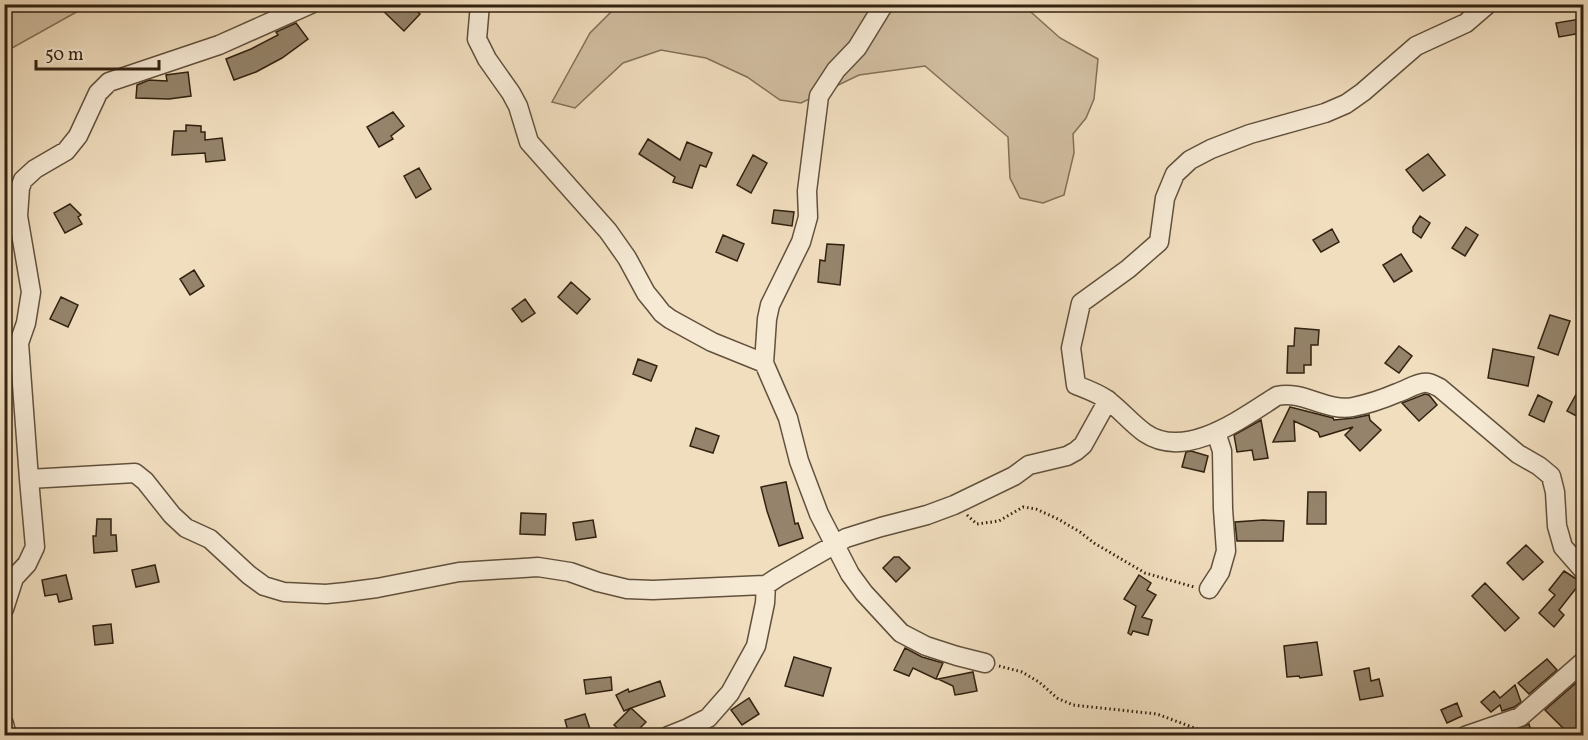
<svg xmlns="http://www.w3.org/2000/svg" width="1588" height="740" font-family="Vollkorn,serif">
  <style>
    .green { fill: #d1bea1; stroke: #827058; stroke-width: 1.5 }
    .building { fill: #95846b; stroke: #322210; stroke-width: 1.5 }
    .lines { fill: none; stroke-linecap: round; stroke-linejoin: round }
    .street-casing { stroke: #62513c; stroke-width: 21 }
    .path { stroke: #322210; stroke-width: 3; stroke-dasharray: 1.5 3; stroke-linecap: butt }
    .street { stroke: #f6ead5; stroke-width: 18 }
  </style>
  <rect width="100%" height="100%" fill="#f1debf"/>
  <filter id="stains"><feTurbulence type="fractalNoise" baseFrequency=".00333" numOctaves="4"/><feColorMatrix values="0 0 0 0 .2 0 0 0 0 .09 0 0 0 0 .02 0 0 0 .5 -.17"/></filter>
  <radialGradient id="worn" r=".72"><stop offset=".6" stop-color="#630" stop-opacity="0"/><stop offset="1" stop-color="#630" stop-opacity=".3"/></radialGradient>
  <path class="green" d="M 5,4 L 89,4 L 89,5 L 5,52 Z
    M 618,5 L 1023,5 L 1060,38 L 1098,59 L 1094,99 L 1086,118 L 1073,134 L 1074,153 L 1064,195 L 1043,203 L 1020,198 L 1010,178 L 1008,137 L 925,66 L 859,75 L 801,103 L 780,100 L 747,77 L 706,58 L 661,50 L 623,63 L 575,108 L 552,102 L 590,33 Z"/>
  <path class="building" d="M 376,4 L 410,4 L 420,14 L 404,31 Z
    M 1580,19 L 1582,33 L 1559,37 L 1556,23 Z
    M 296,23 L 308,39 L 282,58 L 256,72 L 234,80 L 226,59 L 251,49 L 278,35 L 276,32 Z
    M 188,72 L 191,96 L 169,99 L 136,98 L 137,85 L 149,80 L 167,81 L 166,75 Z
    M 393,112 L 404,126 L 391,136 L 393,139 L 379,147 L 367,127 Z
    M 186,125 L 201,126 L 201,132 L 205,132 L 205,140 L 222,138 L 225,160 L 206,162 L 205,153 L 172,155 L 174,131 L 186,131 Z
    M 648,139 L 680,160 L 687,142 L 712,153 L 706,167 L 700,165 L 692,188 L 673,182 L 675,177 L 639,154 Z
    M 1428,154 L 1445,175 L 1423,191 L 1406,170 Z
    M 753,155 L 767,163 L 751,193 L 737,185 Z
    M 419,168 L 431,189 L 416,198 L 404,176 Z
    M 70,204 L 81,215 L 78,217 L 82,224 L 65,233 L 54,213 Z
    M 774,210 L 794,212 L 792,226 L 772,223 Z
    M 1420,216 L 1430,223 L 1421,238 L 1413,232 L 1413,227 Z
    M 1466,227 L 1478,235 L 1465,256 L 1452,248 Z
    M 1332,229 L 1339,242 L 1321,252 L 1313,240 Z
    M 723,235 L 744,244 L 737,261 L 716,252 Z
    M 827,244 L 844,245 L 840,285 L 818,282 L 820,260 L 825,261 Z
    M 1401,254 L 1412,271 L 1394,282 L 1383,265 Z
    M 194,270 L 204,286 L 190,295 L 180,279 Z
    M 571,282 L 590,299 L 577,314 L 558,297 Z
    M 61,297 L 78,305 L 68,327 L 50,319 Z
    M 525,299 L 535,313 L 522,322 L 512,309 Z
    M 1550,315 L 1570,321 L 1558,355 L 1538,348 Z
    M 1295,328 L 1319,330 L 1318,345 L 1311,345 L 1311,365 L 1304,365 L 1304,373 L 1287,373 L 1288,346 L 1294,346 Z
    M 1399,346 L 1412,356 L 1399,373 L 1385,363 Z
    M 1493,349 L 1534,357 L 1528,386 L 1488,378 Z
    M 638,359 L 657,366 L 651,381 L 633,374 Z
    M 1584,380 L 1584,420 L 1567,411 Z
    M 1425,394 L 1429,395 L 1437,405 L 1419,421 L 1402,403 Z
    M 1538,395 L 1552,402 L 1544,422 L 1529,415 Z
    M 1290,407 L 1333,418 L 1334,420 L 1354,418 L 1369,415 L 1370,420 L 1381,430 L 1360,451 L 1345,435 L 1353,427 L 1320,437 L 1318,432 L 1294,421 L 1295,441 L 1273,442 Z
    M 1261,420 L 1268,458 L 1254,460 L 1252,450 L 1237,452 L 1234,435 Z
    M 696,428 L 719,436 L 713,453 L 690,446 Z
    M 1191,451 L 1208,456 L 1204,472 L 1182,467 L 1186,452 Z
    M 786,482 L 795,524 L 798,523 L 803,538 L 779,546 L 767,511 L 761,487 Z
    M 1308,492 L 1326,492 L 1326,524 L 1307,524 Z
    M 521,513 L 546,514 L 545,535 L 520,534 Z
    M 97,519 L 111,519 L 111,535 L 116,535 L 117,551 L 94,553 L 93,536 L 96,536 Z
    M 593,520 L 596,537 L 576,540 L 573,523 Z
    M 1263,520 L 1284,521 L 1283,541 L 1237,541 L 1235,522 Z
    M 1526,545 L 1543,562 L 1523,580 L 1507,563 Z
    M 894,557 L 899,557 L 910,568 L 896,582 L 883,568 Z
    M 155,565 L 159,582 L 136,587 L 132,570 Z
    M 1564,571 L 1581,582 L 1559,610 L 1564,615 L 1554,627 L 1539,613 L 1555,595 L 1549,590 Z
    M 66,575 L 72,599 L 59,602 L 57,594 L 45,596 L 42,580 Z
    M 1139,575 L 1151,583 L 1147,590 L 1156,595 L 1142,617 L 1152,620 L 1148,635 L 1133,631 L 1131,635 L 1128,633 L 1136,606 L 1124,599 Z
    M 1485,583 L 1519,618 L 1505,631 L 1472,596 Z
    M 111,624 L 113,643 L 95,645 L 93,626 Z
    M 1317,642 L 1322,675 L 1300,678 L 1299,676 L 1287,677 L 1284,646 Z
    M 905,648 L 922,657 L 943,663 L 936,679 L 913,668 L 909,676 L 894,670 Z
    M 794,657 L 831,668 L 823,696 L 785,686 Z
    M 1547,659 L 1557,670 L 1529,694 L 1518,683 Z
    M 1369,668 L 1371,681 L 1379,679 L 1383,696 L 1360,700 L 1354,671 Z
    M 973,672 L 977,691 L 961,694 L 955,695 L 953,686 L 938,679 Z
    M 1584,676 L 1584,735 L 1570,735 L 1545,710 Z
    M 611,677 L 612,690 L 586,694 L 584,680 Z
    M 660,681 L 665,696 L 631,708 L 646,722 L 633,735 L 625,735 L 614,725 L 631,708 L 624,711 L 616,695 L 628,689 L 629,692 Z
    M 1515,685 L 1521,702 L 1514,707 L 1502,711 L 1500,705 L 1491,712 L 1481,702 L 1494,691 L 1500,698 Z
    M 749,698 L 759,714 L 742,725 L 731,710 Z
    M 1457,703 L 1462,716 L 1447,723 L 1441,710 Z
    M 585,714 L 592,735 L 569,735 L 565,720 Z
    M 1529,724 L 1532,735 L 1511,735 L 1510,732 Z"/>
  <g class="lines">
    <defs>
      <path id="street" d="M 480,4 L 477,39 L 487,59 L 511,93 L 518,106 L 529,142 L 608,231 L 627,258 L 646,293 L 655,304 L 662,313 L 670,319 L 690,330 L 712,342 L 764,363
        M 884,4 L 857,48 L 836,70 L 819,96 L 807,191 L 808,217 L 801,242 L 770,305 L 767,319 L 764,363 L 788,418 L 799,461 L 819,514 L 850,574 L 864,593 L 901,633 L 926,646 L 957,656 L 985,663
        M 1488,4 L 1466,23 L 1416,46 L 1363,92 L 1346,104 L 1325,113 L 1250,134 L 1211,149 L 1190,160 L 1175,174 L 1165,198 L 1159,242 L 1128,269 L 1081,303 L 1071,348 L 1076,385 C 1086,389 1097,393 1106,399 C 1120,409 1131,423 1145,433 C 1186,461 1242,418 1277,396 C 1303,390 1326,412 1353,407 C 1368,404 1383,399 1397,393 C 1406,390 1415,384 1423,383 C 1430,382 1434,385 1440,388 L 1518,454 L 1539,466 L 1551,476 L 1555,492 L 1557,526 L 1563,547 L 1584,571
        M 29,479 L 135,473 L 145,481 L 172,515 L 186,528 L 210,539 L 249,575 L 264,586 L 284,592 L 326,594 L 346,592 L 377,588 L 459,572 L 538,567 L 570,572 L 598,582 L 627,589 L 653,590 L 766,585
        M 1209,589 L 1220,572 L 1226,551 L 1223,509 L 1222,451 L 1216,432
        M 4,609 L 14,578 L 27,564 L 35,547 L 29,479 L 19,343 L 26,323 L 31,292 L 18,216 L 20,188 L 23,180 L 35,169 L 66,151 L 78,136 L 98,93 L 109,82 L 219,45 L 311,4
        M 4,724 L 7,736
        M 668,736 L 688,728 L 708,718 L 730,693 L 756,646 L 765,603 L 766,585 L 778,577 L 846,538 L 881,527 L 927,515 L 954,505 L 1014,476 L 1029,465 L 1067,456 L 1076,451 L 1083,445 L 1108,400
        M 1465,736 L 1520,717 L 1584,661"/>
    </defs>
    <use href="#street" class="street-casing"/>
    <path class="path" d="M 967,515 L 977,524 L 999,521 L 1023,507 L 1036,509 L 1058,519 L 1080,532 L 1094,543 L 1145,573 L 1194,587
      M 999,666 L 1022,672 L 1039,682 L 1057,698 L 1073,705 L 1157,714 L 1216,736"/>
    <use href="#street" class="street"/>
  </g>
  <rect width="1588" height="740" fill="none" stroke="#f1debf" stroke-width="24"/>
  <rect x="6" y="6" width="1576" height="728" fill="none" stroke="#322210" stroke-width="3"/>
  <rect x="12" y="12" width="1564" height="716" fill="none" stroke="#322210" stroke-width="1.5"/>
  <path d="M36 60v9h123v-9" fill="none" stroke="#322210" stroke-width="3"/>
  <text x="45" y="60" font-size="18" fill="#322210" stroke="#f6ead5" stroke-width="4.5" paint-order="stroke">50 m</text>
  <rect width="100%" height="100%" filter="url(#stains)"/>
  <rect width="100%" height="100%" fill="url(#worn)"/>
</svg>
